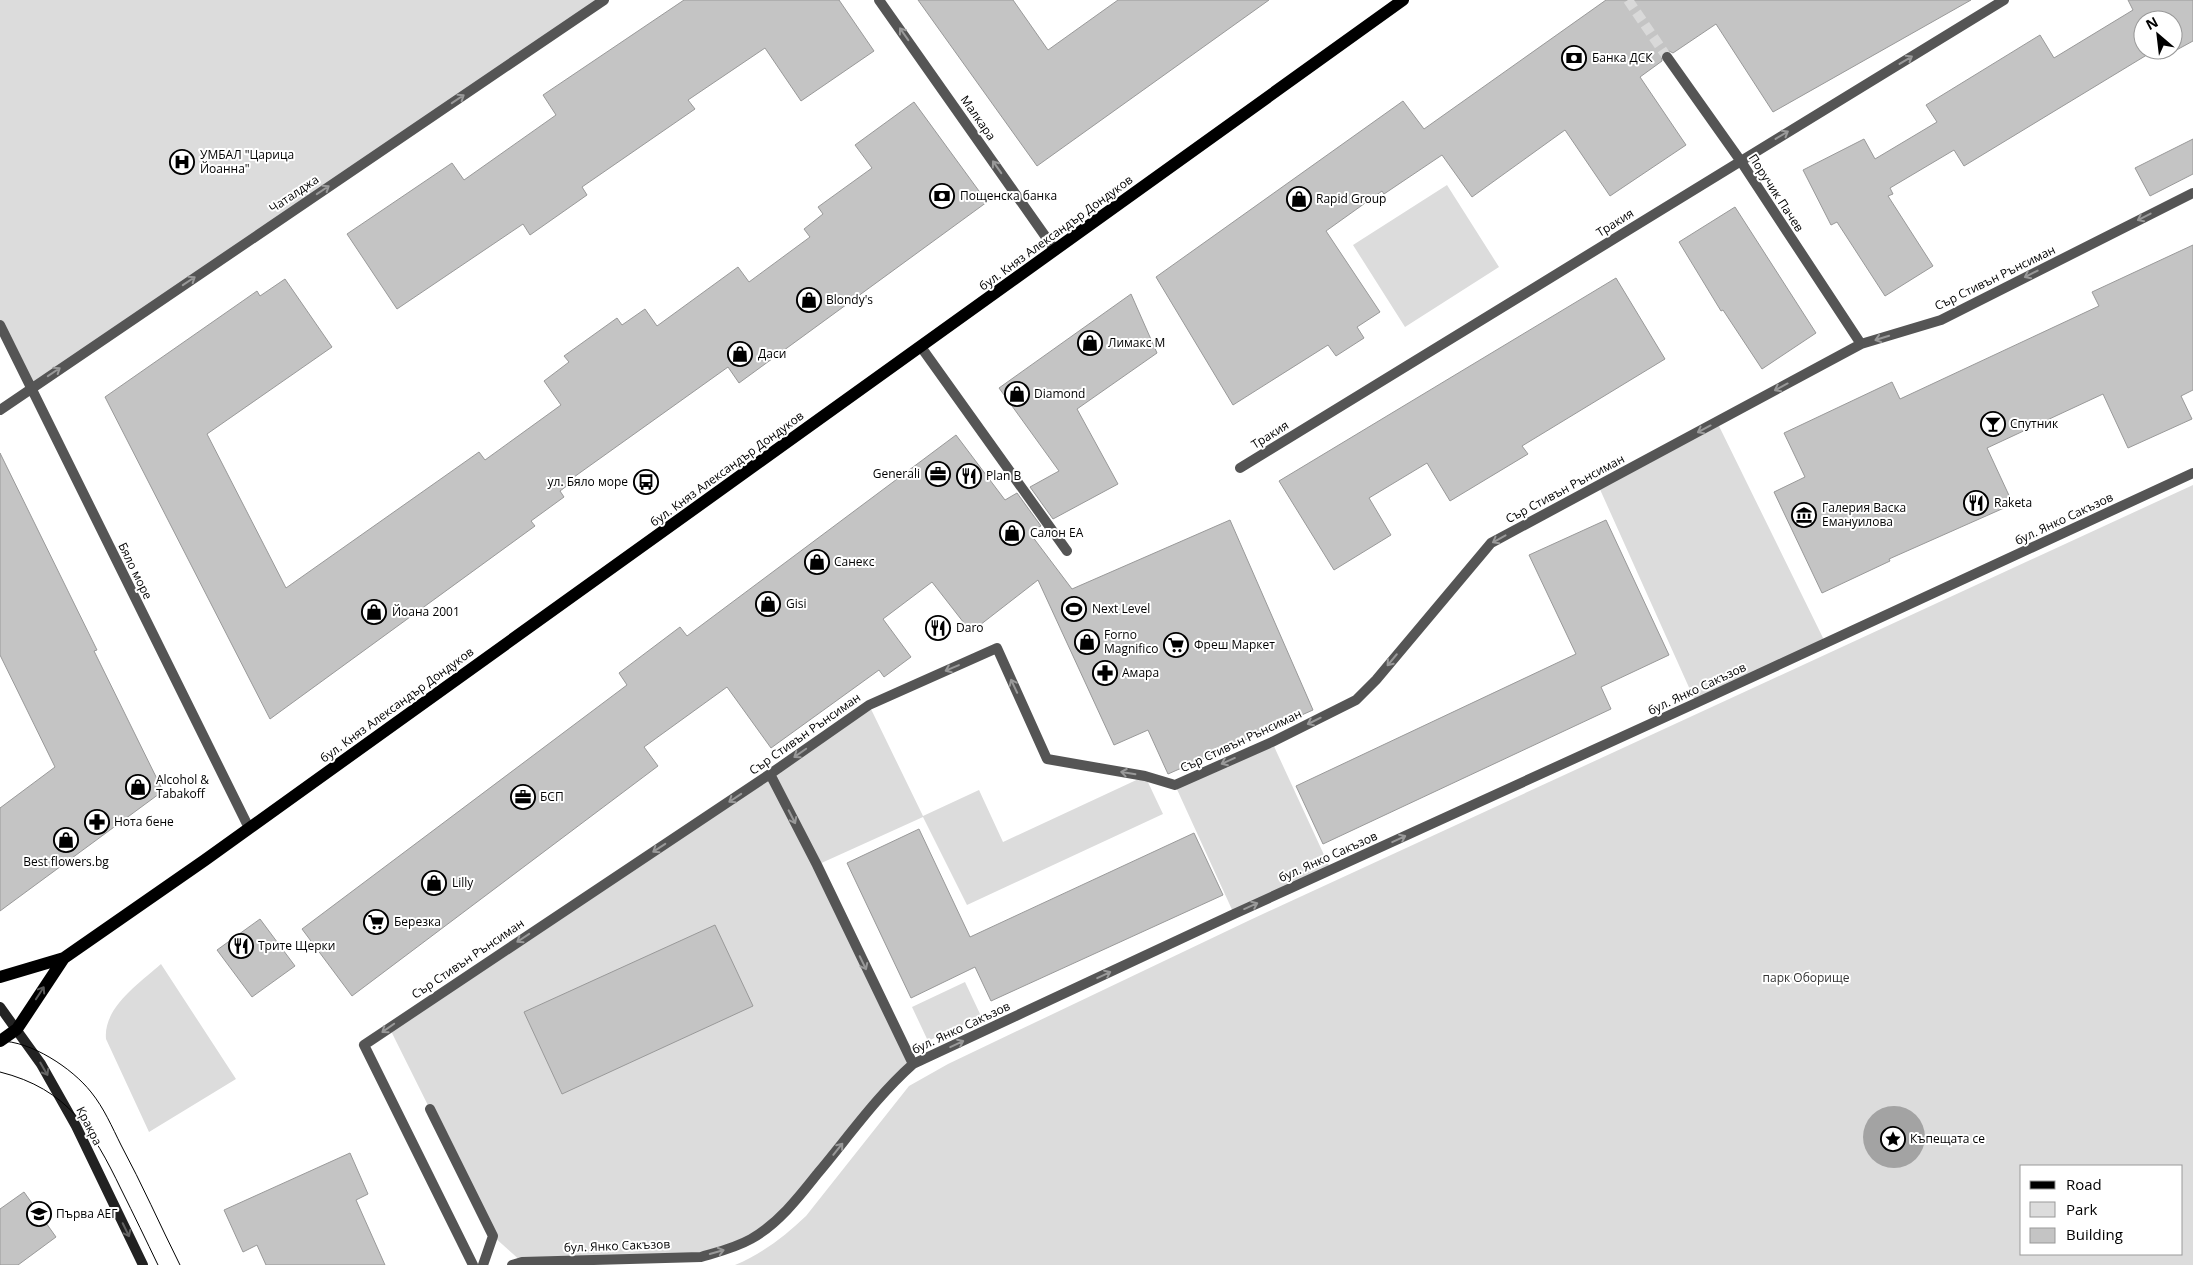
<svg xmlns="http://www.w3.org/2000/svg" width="2193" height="1265" font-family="'Open Sans',sans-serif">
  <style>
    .green { fill: #dcdcdc; fill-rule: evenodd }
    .water { fill: #a3a3a3 }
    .building { fill: #c4c4c4; stroke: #999; fill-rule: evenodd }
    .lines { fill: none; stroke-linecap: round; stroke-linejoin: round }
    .street-tunnel { stroke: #d9d9d9; stroke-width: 10; stroke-dasharray: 10 5; stroke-linecap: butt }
    .lane { stroke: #555; stroke-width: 10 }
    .street { stroke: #555; stroke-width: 10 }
    .secondary { stroke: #222; stroke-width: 10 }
    .primary { stroke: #000; stroke-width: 12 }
    .tram { stroke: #000; stroke-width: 1 }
    .oneway { stroke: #999 }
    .oneway2 { stroke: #595959 }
    .oneway3 { stroke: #646464 }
    .labels { text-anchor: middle; stroke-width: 4; stroke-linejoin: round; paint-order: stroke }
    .poi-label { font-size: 12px; fill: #000; stroke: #fff; text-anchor: start }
    .street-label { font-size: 12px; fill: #000; stroke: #fff }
    .park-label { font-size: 12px; fill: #333; stroke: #fff }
  </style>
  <rect width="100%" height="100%" fill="#fff"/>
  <path class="green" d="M 0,0 L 604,0 L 31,388 L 0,325 Z
    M 1447,185 L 1499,267 L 1405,327 L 1353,245 Z
    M 1717,422 L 1825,642 L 1696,703 L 1598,485 Z
    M 2193,485 L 2193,1265 L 735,1265 C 762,1254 785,1236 806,1216 L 909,1086 L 948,1064 L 1250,920 ZM 2022,1166 L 2182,1166 L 2182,1254 L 2022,1254 Z
    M 869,705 L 923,816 L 979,790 L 1003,842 L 1145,776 L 1163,814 L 967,905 L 923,817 L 817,865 L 913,1064 L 796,1200 L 751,1239 L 701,1257 L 522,1262 L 493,1236 L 389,1027 Z
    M 1272,742 L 1331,870 L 1234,914 L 1175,785 Z
    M 161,964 L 236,1079 L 149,1132 L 106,1039 C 103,1007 140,983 161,964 Z
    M 965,982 L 981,1016 L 928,1041 L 912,1007 Z"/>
  <path class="water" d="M1863 1137a31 31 0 1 1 62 0a31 31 0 1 1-62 0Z"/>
  <path class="building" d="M 684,0 L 839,0 L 874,51 L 801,101 L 765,48 L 688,100 L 695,109 L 582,187 L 587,195 L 530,235 L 523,224 L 397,309 L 347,234 L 452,163 L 464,180 L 556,115 L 543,95 Z
    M 918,0 L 1013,0 L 1048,50 L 1118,0 L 1269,0 L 1037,166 Z
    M 1606,0 L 1971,0 L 1773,112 L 1716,24 L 1673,53 L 1669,51 L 1663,51 L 1661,55 L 1662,61 L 1640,77 L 1686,145 L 1610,196 L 1565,130 L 1472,197 L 1442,155 L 1384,194 L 1382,191 L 1326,231 L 1380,312 L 1357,327 L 1364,338 L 1336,356 L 1328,345 L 1233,405 L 1156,277 L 1403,101 L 1424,129 Z
    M 2128,0 L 2193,0 L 2193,41 L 2160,59 L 2155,50 L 1964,166 L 1954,150 L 1890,188 L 1893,194 L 1888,196 L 1933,266 L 1885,296 L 1837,222 L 1831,225 L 1803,170 L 1864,139 L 1875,159 L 1937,122 L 1926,105 L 2040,35 L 2054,58 L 2133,10 ZM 2143,20 L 2173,20 L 2173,50 L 2143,50 Z
    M 914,102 L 987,202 L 739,383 L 728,367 L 574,477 L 576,479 L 560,491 L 564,497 L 531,521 L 535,526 L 270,719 L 105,397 L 257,291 L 260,296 L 285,279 L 332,347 L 207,434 L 286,588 L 479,452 L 485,460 L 561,405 L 544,381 L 569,362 L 564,356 L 617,318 L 622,325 L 645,309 L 657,326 L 738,267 L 749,282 L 810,237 L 804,229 L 823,214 L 818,207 L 872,168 L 855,145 Z
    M 2193,139 L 2193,174 L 2150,196 L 2135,168 Z
    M 1735,207 L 1816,333 L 1762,369 L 1723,310 L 1721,311 L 1679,242 Z
    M 2193,245 L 2193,390 L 2181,396 L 2192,419 L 2128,448 L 2103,394 L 1987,448 L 2013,504 L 1889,559 L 1890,561 L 1822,593 L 1774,492 L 1805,477 L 1784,433 L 1892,382 L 1900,399 L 2099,306 L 2092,292 Z
    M 1616,278 L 1665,359 L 1522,446 L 1528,454 L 1450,501 L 1427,463 L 1369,498 L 1391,535 L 1334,570 L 1279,481 Z
    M 1131,294 L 1157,353 L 1077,409 L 1118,484 L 1053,519 L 1030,487 L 1059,471 L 999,388 Z
    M 956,435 L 1005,500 L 1017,493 L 1041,526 L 1029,532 L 1072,589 L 1230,520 L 1313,710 L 1168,774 L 1148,730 L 1114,745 L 1038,580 L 971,632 L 932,582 L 883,619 L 911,657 L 884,677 L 879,670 L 771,748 L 727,687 L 644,747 L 658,766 L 352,996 L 302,929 L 627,685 L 619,673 L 680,627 L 687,636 Z
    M 0,453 L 97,650 L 94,651 L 163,791 L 0,911 L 0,808 L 55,767 L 0,655 Z
    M 1606,520 L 1669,655 L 1601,687 L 1611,709 L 1323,844 L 1296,786 L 1576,654 L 1529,555 Z
    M 919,829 L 970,937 L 1194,833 L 1223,895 L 991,1001 L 975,967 L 911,998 L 847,863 Z
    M 260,919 L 295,966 L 252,997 L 217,950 Z
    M 715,925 L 753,1006 L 562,1094 L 524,1012 Z
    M 350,1153 L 368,1194 L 356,1200 L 385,1265 L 266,1265 L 257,1245 L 243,1252 L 224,1210 Z
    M 24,1192 L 56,1237 L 18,1265 L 0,1265 L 0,1209 Z"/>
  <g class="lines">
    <path class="street-tunnel" d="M 1628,0 L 1667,57"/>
    <path class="lane" d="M 430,1109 L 493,1236 L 483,1265"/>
    <path class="street" d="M 879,0 L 1055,250
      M 1667,57 L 1740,160 L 1861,344
      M 0,325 L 249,828
      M 921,347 L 1067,551
      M 0,410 L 604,0
      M 1240,468 L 2004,0
      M 770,774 L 817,865 L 913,1064
      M 473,1265 L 364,1045 L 770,774 L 869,705 L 997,648 L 1047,759 L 1145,776 L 1175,785 L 1272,742 L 1356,700 L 1376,680 L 1491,543 L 1861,344 L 1941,320 L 2193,193
      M 512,1265 L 522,1262 L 701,1257 C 718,1252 735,1248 751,1239 C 778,1224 799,1197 818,1173 C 849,1136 877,1096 913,1064 L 1234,914 L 1696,703 L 2193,473"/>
    <path class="secondary" d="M 0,1007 L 41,1064 L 76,1126 L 143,1265"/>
    <path class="primary" d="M 0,977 L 64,958 L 205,860 L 1403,0
      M 0,1041 L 17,1029 L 64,958"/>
    <path class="tram" d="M 0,1041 C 31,1041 72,1068 91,1092 C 104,1108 112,1127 121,1145 C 142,1184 160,1225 180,1265
      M 0,1072 C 68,1089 93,1131 121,1189 C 134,1215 146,1240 158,1265"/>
  </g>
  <defs><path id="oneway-shaft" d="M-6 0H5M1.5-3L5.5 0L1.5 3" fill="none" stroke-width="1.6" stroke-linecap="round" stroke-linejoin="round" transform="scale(1.25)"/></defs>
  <g class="oneway">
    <use href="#oneway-shaft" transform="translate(904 34) rotate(-125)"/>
    <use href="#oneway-shaft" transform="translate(1906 60) rotate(-31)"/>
    <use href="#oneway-shaft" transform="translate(458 99) rotate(-34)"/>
    <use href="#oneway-shaft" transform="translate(1782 135) rotate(-31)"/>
    <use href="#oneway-shaft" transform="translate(997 167) rotate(-125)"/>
    <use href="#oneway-shaft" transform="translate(323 190) rotate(-34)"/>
    <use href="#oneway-shaft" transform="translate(2144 217) rotate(153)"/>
    <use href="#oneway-shaft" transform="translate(2031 274) rotate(153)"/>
    <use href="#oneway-shaft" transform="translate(189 281) rotate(-34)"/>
    <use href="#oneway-shaft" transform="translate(1882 338) rotate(163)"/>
    <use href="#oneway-shaft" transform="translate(54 372) rotate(-34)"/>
    <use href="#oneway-shaft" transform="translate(1781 387) rotate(152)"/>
    <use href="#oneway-shaft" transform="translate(1704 429) rotate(152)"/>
    <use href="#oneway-shaft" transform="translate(1499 539) rotate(151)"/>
    <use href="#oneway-shaft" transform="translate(1392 660) rotate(130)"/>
    <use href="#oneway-shaft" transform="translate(952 668) rotate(157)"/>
    <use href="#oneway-shaft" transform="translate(1014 686) rotate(-115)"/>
    <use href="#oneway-shaft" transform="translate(1314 721) rotate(154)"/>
    <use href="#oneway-shaft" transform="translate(800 753) rotate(145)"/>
    <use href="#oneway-shaft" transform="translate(1228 761) rotate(156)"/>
    <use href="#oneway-shaft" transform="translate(1128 773) rotate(-171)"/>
    <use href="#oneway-shaft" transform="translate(735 798) rotate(146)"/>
    <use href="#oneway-shaft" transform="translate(792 817) rotate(63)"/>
    <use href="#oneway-shaft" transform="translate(1399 839) rotate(-25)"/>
    <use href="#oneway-shaft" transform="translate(659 848) rotate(147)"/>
    <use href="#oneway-shaft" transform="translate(1251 906) rotate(-24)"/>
    <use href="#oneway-shaft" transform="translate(523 938) rotate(146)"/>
    <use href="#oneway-shaft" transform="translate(863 963) rotate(64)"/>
    <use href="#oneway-shaft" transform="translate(1104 975) rotate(-25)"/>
    <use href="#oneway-shaft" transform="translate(388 1028) rotate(145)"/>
    <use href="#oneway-shaft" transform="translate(957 1044) rotate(-25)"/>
    <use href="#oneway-shaft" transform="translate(838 1149) rotate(-51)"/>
    <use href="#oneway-shaft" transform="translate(717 1252) rotate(-16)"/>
  </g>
  <use class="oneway2" href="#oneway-shaft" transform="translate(40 993) rotate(-57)"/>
  <g class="oneway3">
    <use href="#oneway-shaft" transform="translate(44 1069) rotate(60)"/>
    <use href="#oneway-shaft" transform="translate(126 1230) rotate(64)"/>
  </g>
  <defs>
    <symbol id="bank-ring" viewBox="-11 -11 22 22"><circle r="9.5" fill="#fff" stroke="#000" stroke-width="1.5"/><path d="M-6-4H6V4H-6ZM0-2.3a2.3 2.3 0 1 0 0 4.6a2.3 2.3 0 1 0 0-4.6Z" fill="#000"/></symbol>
    <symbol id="hospital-ring" viewBox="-11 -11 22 22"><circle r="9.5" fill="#fff" stroke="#000" stroke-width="1.5"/><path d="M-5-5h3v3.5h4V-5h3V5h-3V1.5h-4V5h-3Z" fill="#000"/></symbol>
    <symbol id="shop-ring" viewBox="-11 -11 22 22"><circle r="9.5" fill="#fff" stroke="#000" stroke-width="1.5"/><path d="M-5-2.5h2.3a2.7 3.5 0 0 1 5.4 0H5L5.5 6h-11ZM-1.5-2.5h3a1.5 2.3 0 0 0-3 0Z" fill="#000"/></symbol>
    <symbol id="bar-ring" viewBox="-11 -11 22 22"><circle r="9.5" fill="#fff" stroke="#000" stroke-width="1.5"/><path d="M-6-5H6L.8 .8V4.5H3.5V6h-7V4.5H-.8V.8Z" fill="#000"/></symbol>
    <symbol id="office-ring" viewBox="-11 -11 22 22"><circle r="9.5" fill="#fff" stroke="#000" stroke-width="1.5"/><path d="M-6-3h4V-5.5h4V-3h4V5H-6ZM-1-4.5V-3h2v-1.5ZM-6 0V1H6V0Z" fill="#000"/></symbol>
    <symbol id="restaurant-ring" viewBox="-11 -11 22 22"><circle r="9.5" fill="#fff" stroke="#000" stroke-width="1.5"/><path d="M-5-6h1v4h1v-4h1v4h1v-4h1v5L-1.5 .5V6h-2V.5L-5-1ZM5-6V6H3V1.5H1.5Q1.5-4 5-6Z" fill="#000"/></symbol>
    <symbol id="bus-ring" viewBox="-11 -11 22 22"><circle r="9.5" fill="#fff" stroke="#000" stroke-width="1.5"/><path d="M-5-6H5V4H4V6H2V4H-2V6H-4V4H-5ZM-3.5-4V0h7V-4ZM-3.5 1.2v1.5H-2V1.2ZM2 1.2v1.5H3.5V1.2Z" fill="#000"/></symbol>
    <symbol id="museum-ring" viewBox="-11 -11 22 22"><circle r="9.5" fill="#fff" stroke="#000" stroke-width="1.5"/><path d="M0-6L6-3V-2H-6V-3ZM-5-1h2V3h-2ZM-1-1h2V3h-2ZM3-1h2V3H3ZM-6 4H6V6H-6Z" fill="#000"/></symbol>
    <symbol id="stadium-ring" viewBox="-11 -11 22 22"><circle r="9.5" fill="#fff" stroke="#000" stroke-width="1.5"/><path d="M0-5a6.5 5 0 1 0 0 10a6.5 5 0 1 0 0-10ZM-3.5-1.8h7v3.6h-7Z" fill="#000"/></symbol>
    <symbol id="supermarket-ring" viewBox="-11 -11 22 22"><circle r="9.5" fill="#fff" stroke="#000" stroke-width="1.5"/><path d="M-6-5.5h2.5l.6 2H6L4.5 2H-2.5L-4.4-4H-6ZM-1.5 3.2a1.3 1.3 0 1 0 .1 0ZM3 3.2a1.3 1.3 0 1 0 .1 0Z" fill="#000"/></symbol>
    <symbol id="pharmacy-ring" viewBox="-11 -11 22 22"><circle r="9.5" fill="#fff" stroke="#000" stroke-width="1.5"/><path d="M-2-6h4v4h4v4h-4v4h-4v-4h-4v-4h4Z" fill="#000"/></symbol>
    <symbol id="sight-ring" viewBox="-11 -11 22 22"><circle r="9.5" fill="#fff" stroke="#000" stroke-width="1.5"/><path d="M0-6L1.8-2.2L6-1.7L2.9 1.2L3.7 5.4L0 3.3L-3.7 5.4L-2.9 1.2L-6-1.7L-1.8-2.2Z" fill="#000"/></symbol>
    <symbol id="school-ring" viewBox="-11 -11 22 22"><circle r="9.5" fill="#fff" stroke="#000" stroke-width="1.5"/><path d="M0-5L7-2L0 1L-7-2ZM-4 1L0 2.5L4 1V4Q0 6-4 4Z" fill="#000"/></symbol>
  </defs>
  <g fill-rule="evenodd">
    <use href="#bank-ring" x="1560" y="44" width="28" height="28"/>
    <use href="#hospital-ring" x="168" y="148" width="28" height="28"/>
    <use href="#bank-ring" x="928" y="182" width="28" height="28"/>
    <use href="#shop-ring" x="1285" y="185" width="28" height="28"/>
    <use href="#shop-ring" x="795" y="286" width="28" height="28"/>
    <use href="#shop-ring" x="1076" y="329" width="28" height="28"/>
    <use href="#shop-ring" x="726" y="340" width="28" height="28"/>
    <use href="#shop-ring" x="1003" y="380" width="28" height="28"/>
    <use href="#bar-ring" x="1979" y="410" width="28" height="28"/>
    <use href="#office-ring" x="924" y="460" width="28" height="28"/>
    <use href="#restaurant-ring" x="955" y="462" width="28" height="28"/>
    <use href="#bus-ring" x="632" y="468" width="28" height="28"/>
    <use href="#restaurant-ring" x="1962" y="489" width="28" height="28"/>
    <use href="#museum-ring" x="1790" y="501" width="28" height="28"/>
    <use href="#shop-ring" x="998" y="519" width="28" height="28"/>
    <use href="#shop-ring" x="803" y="548" width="28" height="28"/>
    <use href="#shop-ring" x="754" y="590" width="28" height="28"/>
    <use href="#stadium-ring" x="1060" y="595" width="28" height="28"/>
    <use href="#shop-ring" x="360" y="598" width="28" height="28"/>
    <use href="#restaurant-ring" x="924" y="614" width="28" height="28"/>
    <use href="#shop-ring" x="1073" y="628" width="28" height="28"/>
    <use href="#supermarket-ring" x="1162" y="631" width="28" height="28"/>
    <use href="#pharmacy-ring" x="1091" y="659" width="28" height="28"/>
    <use href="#shop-ring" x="124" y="773" width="28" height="28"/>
    <use href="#office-ring" x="509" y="783" width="28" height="28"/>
    <use href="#pharmacy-ring" x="83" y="808" width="28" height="28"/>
    <use href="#shop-ring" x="52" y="826" width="28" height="28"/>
    <use href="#shop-ring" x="420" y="869" width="28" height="28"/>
    <use href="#supermarket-ring" x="362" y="908" width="28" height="28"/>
    <use href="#restaurant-ring" x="227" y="932" width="28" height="28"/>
    <use href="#sight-ring" x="1879" y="1125" width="28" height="28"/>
    <use href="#school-ring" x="25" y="1200" width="28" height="28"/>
  </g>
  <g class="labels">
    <g class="poi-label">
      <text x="1592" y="62">Банка ДСК</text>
      <text x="200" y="159">УМБАЛ "Царица<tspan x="200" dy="14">Йоанна"</tspan></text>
      <text x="960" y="200">Пощенска банка</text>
      <text x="1316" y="203">Rapid Group</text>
      <text x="826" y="304">Blondy's</text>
      <text x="1108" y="347">Лимакс М</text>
      <text x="758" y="358">Даси</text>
      <text x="1034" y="398">Diamond</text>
      <text x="2010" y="428">Спутник</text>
      <text x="920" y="478" text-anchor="end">Generali</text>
      <text x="986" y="480">Plan B</text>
      <text x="628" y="486" text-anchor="end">ул. Бяло море</text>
      <text x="1994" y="507">Raketa</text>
      <text x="1822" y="512">Галерия Васка<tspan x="1822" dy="14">Емануилова</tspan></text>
      <text x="1030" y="537">Салон ЕА</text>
      <text x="834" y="566">Санекс</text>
      <text x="786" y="608">Gisi</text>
      <text x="1092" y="613">Next Level</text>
      <text x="392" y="616">Йоана 2001</text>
      <text x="956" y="632">Daro</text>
      <text x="1104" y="639">Forno<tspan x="1104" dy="14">Magnifico</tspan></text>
      <text x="1194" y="649">Фреш Маркет</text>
      <text x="1122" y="677">Амара</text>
      <text x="156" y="784">Alcohol &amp;<tspan x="156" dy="14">Tabakoff</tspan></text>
      <text x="540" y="801">БСП</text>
      <text x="114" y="826">Нота бене</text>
      <text x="66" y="866" text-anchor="middle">Best flowers.bg</text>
      <text x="452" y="887">Lilly</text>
      <text x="394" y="926">Березка</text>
      <text x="258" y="950">Трите Щерки</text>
      <text x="1910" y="1143">Къпещата се</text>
      <text x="56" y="1218">Първа АЕГ</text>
    </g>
    <g class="street-label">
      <text transform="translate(978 118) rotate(55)" y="4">Малкара</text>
      <text transform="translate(1776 193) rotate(57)" y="4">Поручик Пачев</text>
      <text transform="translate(294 194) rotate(-34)" y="4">Чаталджа</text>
      <text transform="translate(1615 223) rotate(-32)" y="4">Тракия</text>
      <text transform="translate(1056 233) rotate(-36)" y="4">бул. Княз Александър Дондуков</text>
      <text transform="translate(1995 278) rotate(-26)" y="4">Сър Стивън Рънсиман</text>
      <text transform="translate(1270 435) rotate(-32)" y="4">Тракия</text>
      <text transform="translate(727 469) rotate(-36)" y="4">бул. Княз Александър Дондуков</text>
      <text transform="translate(1565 489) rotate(-28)" y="4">Сър Стивън Рънсиман</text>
      <text transform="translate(2064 519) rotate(-25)" y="4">бул. Янко Сакъзов</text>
      <text transform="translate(135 571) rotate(64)" y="4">Бяло море</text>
      <text transform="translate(1697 689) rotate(-25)" y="4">бул. Янко Сакъзов</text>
      <text transform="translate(397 705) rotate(-36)" y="4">бул. Княз Александър Дондуков</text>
      <text transform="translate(805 734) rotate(-35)" y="4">Сър Стивън Рънсиман</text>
      <text transform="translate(1241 741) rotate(-25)" y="4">Сър Стивън Рънсиман</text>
      <text transform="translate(1328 857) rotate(-24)" y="4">бул. Янко Сакъзов</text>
      <text transform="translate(468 959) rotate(-34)" y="4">Сър Стивън Рънсиман</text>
      <text transform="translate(961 1028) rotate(-25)" y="4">бул. Янко Сакъзов</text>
      <text transform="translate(89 1126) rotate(63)" y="4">Кракра</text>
      <text transform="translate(617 1246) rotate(-2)" y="4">бул. Янко Сакъзов</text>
    </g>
    <g class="park-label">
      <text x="1806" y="982">парк Оборище</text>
    </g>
  </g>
  <rect x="2020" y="1165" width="162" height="90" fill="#ffffff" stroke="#999999"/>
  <rect x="2030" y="1181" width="25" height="8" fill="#000000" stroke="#999999"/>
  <text x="2066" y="1190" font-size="15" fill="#000000">Road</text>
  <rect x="2030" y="1202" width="25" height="15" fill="#dcdcdc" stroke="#999999"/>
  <text x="2066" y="1215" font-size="15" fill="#000000">Park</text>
  <rect x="2030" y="1228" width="25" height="15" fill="#c4c4c4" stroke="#999999"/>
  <text x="2066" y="1240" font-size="15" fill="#000000">Building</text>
  <g transform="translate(2158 35) rotate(332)"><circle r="24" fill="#ffffff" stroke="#999999"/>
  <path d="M0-4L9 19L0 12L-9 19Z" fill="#000000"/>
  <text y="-8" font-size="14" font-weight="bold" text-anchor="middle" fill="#000000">N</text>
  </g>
</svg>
